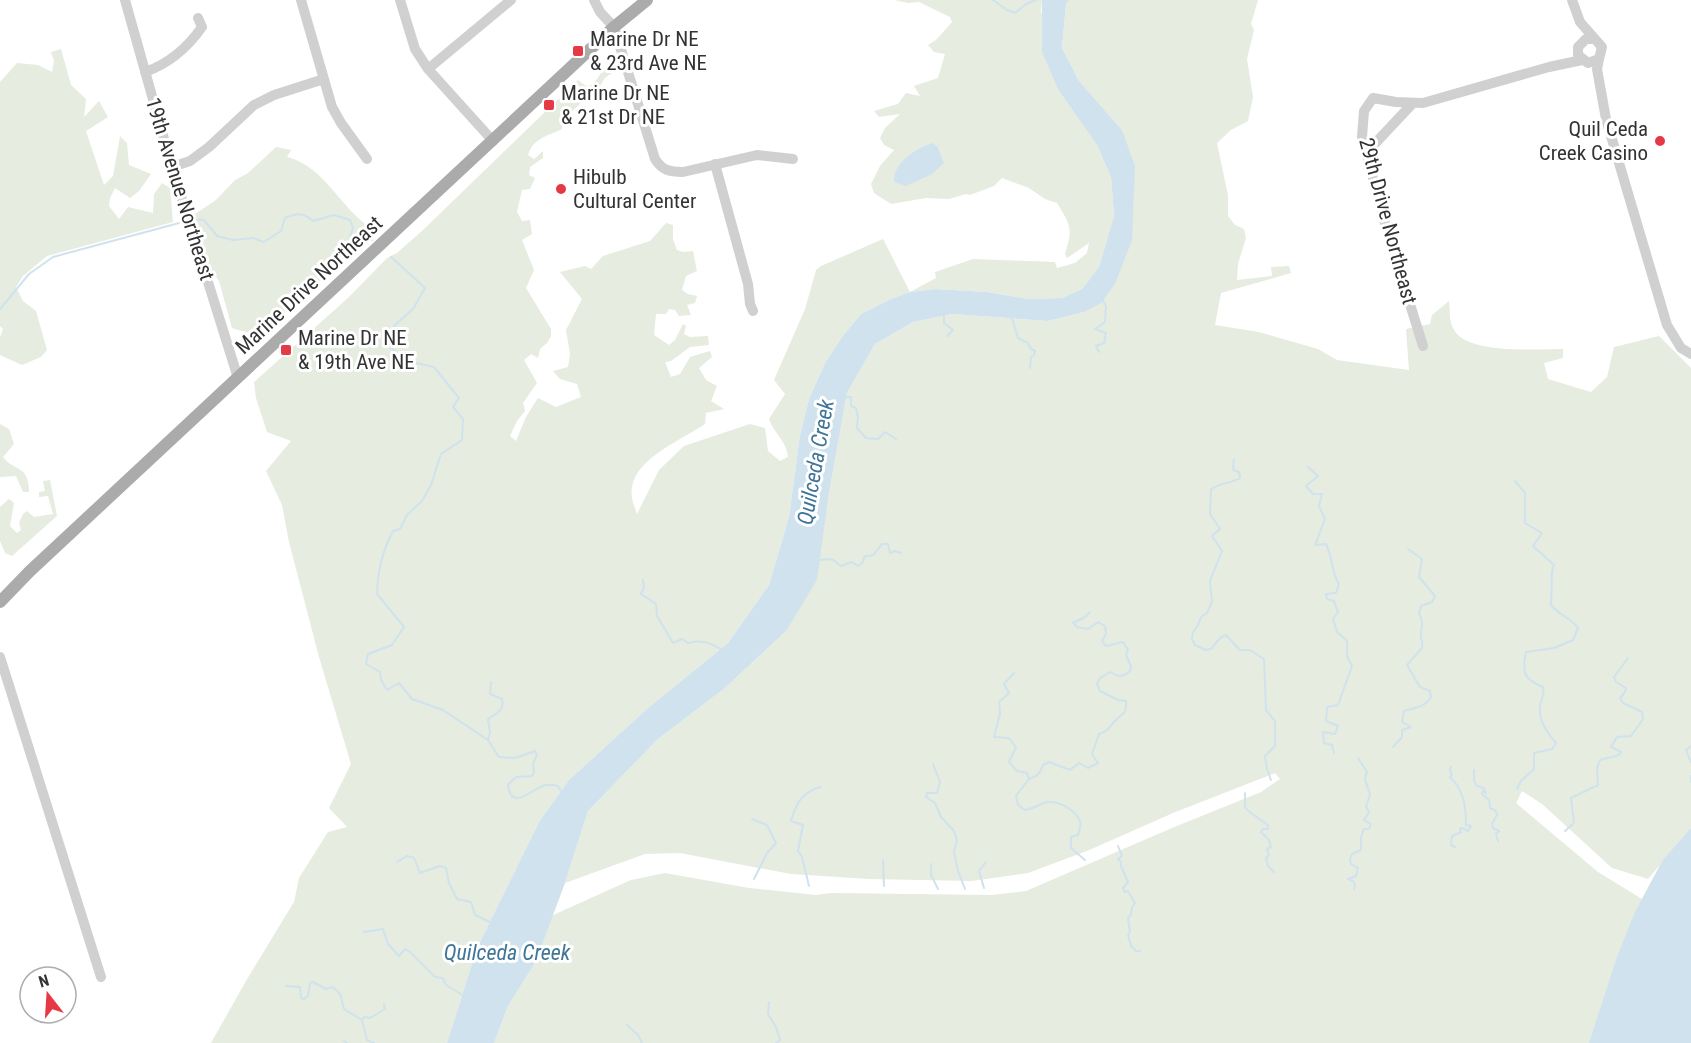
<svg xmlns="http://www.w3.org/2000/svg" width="1691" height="1043" font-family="'Roboto Condensed',sans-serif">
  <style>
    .green { fill: #e6ecdf; fill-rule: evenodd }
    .water { fill: #cfe2ee }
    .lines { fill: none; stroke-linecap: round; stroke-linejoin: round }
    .stream { stroke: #cfe2ee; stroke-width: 2 }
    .minor { stroke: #d0d0d0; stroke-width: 10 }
    .major { stroke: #ababab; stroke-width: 12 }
    .poi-dot { fill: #e63946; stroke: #fff; stroke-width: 2 }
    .labels { text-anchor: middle; stroke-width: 6; stroke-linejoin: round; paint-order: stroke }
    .poi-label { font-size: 21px; fill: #333; stroke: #fff; text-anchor: start }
    .street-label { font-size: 21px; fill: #333; stroke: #fff }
    .water-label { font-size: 22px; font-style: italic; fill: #3f7597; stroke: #fff }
  </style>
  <rect width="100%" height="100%" fill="#fff"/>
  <path class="green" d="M 895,0 L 1042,0 L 1041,11 L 1059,91 L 1097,145 L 1111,177 L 1114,216 L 1099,267 L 1082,289 L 1062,298 L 1029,299 L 987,292 L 935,289 L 910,292 L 891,299 L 861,314 L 842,337 L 825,363 L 809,399 L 800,435 L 789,517 L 769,585 L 728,643 L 648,708 L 569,780 L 539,822 L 477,948 L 447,1043 L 211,1043 L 246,981 L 294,902 L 299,878 L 328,832 L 347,827 L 329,808 L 351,764 L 319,657 L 289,542 L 282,505 L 266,471 L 291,441 L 267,432 L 256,398 L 254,382 L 349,297 L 387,258 L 397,253 L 423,230 L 578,80 L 586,86 L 593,85 L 601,73 L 610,65 L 617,67 L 616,70 L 605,78 L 590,102 L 582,102 L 563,120 L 562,129 C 548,136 533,138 528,155 L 534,159 L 543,151 L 543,158 L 530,167 L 529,175 L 535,178 L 530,189 L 522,190 L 517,212 L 522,221 L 530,220 L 532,234 L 522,240 L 534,270 L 526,288 L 551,329 L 551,336 L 547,343 L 540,349 L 538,358 L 531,354 L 524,360 L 537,383 L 523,403 L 525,411 L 517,421 L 510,436 L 516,441 L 526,417 L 538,398 L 556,407 L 581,397 L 577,384 L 560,379 L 553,371 L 568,367 L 570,354 L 566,330 L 582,299 L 560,272 L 585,266 L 591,269 L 603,256 L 650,241 L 666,223 L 673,225 L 673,239 L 677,250 L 683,252 L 693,251 L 697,271 L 686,276 L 682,290 L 688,294 L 697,296 L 695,303 L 687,305 L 691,315 L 679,316 L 675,310 L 669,309 L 666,314 L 656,314 L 654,335 L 669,345 L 675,340 L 683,324 L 686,326 L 684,334 L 690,337 L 708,336 L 709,345 L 690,347 L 671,361 L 665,362 L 671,377 L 680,374 L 690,357 L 710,351 L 712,357 L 699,368 L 706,380 L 717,386 L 711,401 L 724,409 L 706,413 L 705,424 C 683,439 636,458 632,487 C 630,497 634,505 637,514 L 659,470 L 684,446 L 750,424 L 765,428 L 768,451 L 780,461 L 788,457 C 787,442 774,433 769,419 L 785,394 L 774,380 L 805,309 L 816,270 L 821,266 L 883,239 L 910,292 L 936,278 L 935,272 L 973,259 L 1055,262 L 1057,268 L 1075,263 L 1087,253 L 1089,243 L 1067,258 L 1065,254 C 1073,228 1071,226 1057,203 L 1045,199 L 1029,188 L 1002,178 L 994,186 L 970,195 L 966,194 L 949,199 L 926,198 L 891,204 L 874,193 L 871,184 L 880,166 L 894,150 L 884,145 L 880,138 L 885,128 L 900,114 L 879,117 L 874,111 L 898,104 L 906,93 L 920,96 L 914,86 L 938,78 L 945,54 L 934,52 L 928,45 L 936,40 L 952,22 L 950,17 L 919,2 L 908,3 Z
    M 1069,0 L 1258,0 L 1251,24 L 1254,30 L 1247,59 L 1253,97 L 1248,121 L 1231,130 L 1217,143 L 1228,195 L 1228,216 L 1235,225 L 1244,229 L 1246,238 L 1238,264 L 1237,280 L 1272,276 L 1271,267 L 1289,266 L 1291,273 L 1221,293 L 1215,325 L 1259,332 L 1318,349 L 1337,360 L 1409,370 L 1406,329 L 1430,324 L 1432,315 L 1449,301 C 1450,309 1449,321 1453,328 C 1464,355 1538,349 1563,349 L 1563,358 L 1544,363 L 1548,379 L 1591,392 L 1607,377 L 1614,347 L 1659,336 L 1691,368 L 1691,866 L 1613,1043 L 494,1043 L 508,1006 L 535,963 L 551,916 L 631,880 L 665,873 L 749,888 L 816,895 L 831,893 L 992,895 L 1026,891 L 1172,828 L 1261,792 L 1280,779 L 1275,773 L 1173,813 L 1087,851 L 1028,873 L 972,881 L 869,879 L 791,874 L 680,853 L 645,854 L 565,883 L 588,811 L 658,739 L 725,688 L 786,631 L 828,499 L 847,393 L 875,344 L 913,322 L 952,314 L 1048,321 L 1084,312 L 1115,284 L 1122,130 L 1079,81 L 1062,48 L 1066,4 ZM 1522,791 L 1542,804 L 1612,868 L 1648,879 L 1660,865 L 1642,899 L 1598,872 L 1516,803 Z
    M 61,49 L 71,85 L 86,99 L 84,117 L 99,101 L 108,117 L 86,131 L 104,185 L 113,176 L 120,136 L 127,143 L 129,165 L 151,174 L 139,191 L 130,198 L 115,188 L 110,198 L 109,206 L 119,219 L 128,207 L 153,213 L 154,194 L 162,183 L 170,188 L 173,222 L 47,256 L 23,276 L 16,287 L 23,301 L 36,311 L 47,350 L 41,357 L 22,365 L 0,355 L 0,337 L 3,329 L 0,326 L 0,82 L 17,63 L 38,65 L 52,72 L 54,61 L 51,52 Z
    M 276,147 L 291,150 L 287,157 C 327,167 342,213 376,231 L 257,337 L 252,334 L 232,328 L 219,281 L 204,262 L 192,216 L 216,200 L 235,180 L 248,173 Z
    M 0,424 L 9,429 L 14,444 L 3,457 C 14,472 29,464 29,492 L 23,492 L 16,476 L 0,477 Z
    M 50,480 L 57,516 L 12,556 L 5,553 L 0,541 L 0,507 L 9,499 L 14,503 L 10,526 L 17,533 L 21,530 L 19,523 L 23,514 L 27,511 L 34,517 L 53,514 L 48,496 L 39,497 L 39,492 L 45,491 L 43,481 Z"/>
  <path class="water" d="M 1042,0 L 1069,0 L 1066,4 L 1062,48 L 1079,81 L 1122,130 L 1135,166 L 1132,240 L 1115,284 L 1101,303 L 1084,312 L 1048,321 L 952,314 L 913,322 L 875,344 L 847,393 L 828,499 L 817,580 L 786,631 L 725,688 L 658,739 L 588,811 L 565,883 L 535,963 L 508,1006 L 494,1043 L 447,1043 L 477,948 L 539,822 L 569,780 L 648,708 L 728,643 L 769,585 L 789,517 L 800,435 L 809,399 L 825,363 L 842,337 L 861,314 L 891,299 L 910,292 L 935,289 L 987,292 L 1029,299 L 1062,298 L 1082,289 L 1099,267 L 1114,216 L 1111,177 L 1097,145 L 1059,91 L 1042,52 Z
    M 932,143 L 937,146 L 944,163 L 932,174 L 906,186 L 894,182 C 893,163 915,149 932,143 Z
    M 1691,828 L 1691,1043 L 1589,1043 L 1617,957 L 1635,912 L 1663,860 Z"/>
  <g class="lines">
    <path class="stream" d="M 993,0 L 1007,10 L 1015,13 L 1026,4 L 1036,0
      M 192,219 L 204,220 L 217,236 L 233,240 L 253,238 L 264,242 L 281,231 L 285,218 C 297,213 303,212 313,221 L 334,215 L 350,220 L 353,228 L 350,237 L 372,240
      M 391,257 L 425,288 L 413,309 L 394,326 L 390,332 L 394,338 L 391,348 L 408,361 L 434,367 L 459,398 L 453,407 L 463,419 L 462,440 L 441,454 L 431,485 L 422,501 L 407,515 L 400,529 L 393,531 C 382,552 378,570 377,594 L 404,627 L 392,645 L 368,654 L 366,664 L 380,672 L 381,680 L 387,690 L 399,683 L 412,699 L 443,710 L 488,740 L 499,757 L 515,758 L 535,751 L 537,755 L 533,764 L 534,772 L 532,776 L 516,777 L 508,785 C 511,812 532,789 543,786 C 547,784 554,785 558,786 L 563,794
      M 0,309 L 29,274 L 53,257 L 179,223
      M 944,315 L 944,323 L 953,330 L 947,336
      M 1012,318 L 1018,338 L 1028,343 L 1031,349 L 1035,351 L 1034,355 L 1031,357 L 1030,368
      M 1099,352 L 1096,346 L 1104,343 L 1106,333 L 1095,329 L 1105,322 L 1106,306 L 1102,299
      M 845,397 L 851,397 L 851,406 L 856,408 L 858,417 L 857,428 L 866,438 L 878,439 L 885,432 L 896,439
      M 1234,459 L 1233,470 L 1239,472 L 1240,478 C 1231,483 1221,483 1211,489 L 1210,514 L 1220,529 L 1212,536 L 1222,551 L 1210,581 L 1212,602 L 1207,613 L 1201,617 L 1197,627 L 1193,632 L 1192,639 L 1195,645 L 1206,650 L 1211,649 L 1220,638 L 1226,635 L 1240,650 L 1250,650 L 1264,659 L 1266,710 L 1275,721 L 1275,746 L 1265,756 L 1267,769 L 1271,780
      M 1308,467 L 1318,476 L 1306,486 L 1313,494 L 1322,494 L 1319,506 L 1325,519 L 1315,545 L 1326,544 C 1333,558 1331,572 1339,584 L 1336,593 L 1326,594 L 1327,599 L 1334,601 L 1338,612 L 1333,619 L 1337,632 L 1347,641 L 1347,656 L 1352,666 L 1338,705 L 1327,707 L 1326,721 L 1338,726 L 1335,734 L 1323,732 L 1324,743 L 1332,745 L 1334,753
      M 1515,481 L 1525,493 L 1525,523 L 1542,533 L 1533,546 L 1554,565 L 1552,571 L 1551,605 C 1560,616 1570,617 1578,628 L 1573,640 L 1554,648 L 1526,652 C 1522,672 1523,679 1543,687 C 1545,696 1541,698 1540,706 C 1538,720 1548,734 1556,743 L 1552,749 L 1534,753 L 1534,769 L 1521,781 L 1517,789
      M 818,560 L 832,559 L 841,566 L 852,562 L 858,566 L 862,563 L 865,556 C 876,557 875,552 882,544 L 888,544 L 890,553 L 895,551 L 901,553
      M 643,580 L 644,587 L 641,594 L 656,604 L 657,616 L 673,643 L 682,639 L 688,643 C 701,639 711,643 722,650
      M 1014,673 L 1004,684 L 1009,693 L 999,702 L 1000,714 L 994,737 L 1009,738 L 1016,747 L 1009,762 L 1017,771 L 1027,773 L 1029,779 L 1016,796 L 1018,805 L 1025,810 C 1033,809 1041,803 1048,802 C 1060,801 1075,810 1080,821 C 1082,825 1079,830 1078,835 L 1071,837 L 1071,848 L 1085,860
      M 488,740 L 490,732 L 488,719 C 496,714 505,710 502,699 L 490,694 L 491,682
      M 1691,746 L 1686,750 L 1691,762
      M 1393,747 L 1402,737 L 1402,730 L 1411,727 L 1402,722 L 1404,711 C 1413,708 1426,707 1431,697 L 1430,691 L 1420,687 L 1407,665 L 1422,648 C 1423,644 1422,641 1421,638 C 1420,628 1425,623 1419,614 L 1421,606 L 1432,602 L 1435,596 L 1419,577 L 1422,559 L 1408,549
      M 933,764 L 940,782 L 937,793 L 927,793 L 926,797 L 935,803 L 941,817 L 954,831 L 957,840 L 954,852 L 958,871 L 965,889
      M 1451,767 L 1450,770 L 1452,775 L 1450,777 C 1464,790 1466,807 1466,825 L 1471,826 L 1468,831 L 1462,828 L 1460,829 L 1461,832 L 1452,836 L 1451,845 L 1455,847
      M 1474,770 L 1474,781 L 1477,786 L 1484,788 L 1486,793 L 1483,791 L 1482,794 L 1489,800 L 1490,808 L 1496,811 L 1497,815 L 1492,824 L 1493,828 L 1499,831 L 1496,834 L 1498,841
      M 1691,776 L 1691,782
      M 1029,779 C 1038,776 1040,773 1043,765 L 1049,762 L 1070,770 L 1079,763 L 1088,768 L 1098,763 L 1092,754 L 1099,734 C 1108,731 1109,728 1114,722 C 1122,712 1127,716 1126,701 L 1118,700 L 1100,691 L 1097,684 L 1100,678 L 1110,672 C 1119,677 1122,678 1130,671 L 1131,666 L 1126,655 L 1128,650 L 1123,642 L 1106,646 L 1102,641 L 1106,634 L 1105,626 L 1098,622 L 1088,629 L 1077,627 L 1073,623 L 1085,617 L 1090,612
      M 1245,793 L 1245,807 L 1247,810 L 1268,825 L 1268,829 L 1263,829 L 1261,832 L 1269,840 L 1271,847 L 1267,849 L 1269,855 L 1266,858 L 1268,866 L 1274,872
      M 752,819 L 767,825 L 776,843 L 767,853 L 754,879
      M 1565,831 L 1574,823 L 1571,798 L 1598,785 L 1597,768 L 1600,760 L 1619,755 L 1621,752 L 1611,747 L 1617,737 L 1631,736 L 1643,719 L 1642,712 L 1623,703 L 1620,698 L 1625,692 L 1626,688 L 1616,682 L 1614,677 L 1628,658
      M 1118,846 L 1122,856 L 1118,859 L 1121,862 L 1121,866 L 1128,882 L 1123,888 L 1125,892 L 1128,891 L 1135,903 L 1132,907 L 1131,915 L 1128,918 L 1130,932 L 1128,935 L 1131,946 L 1136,951 L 1140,951
      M 883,860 L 884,886
      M 397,862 L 407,856 L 414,858 L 420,873 L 440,866 L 446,868 L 449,883 L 457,899 L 471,902 L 475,915 L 492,923
      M 931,864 L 931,875 L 938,889
      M 809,886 L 802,857 L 798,851 L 803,825 L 791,821 C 796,803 803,791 821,787
      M 984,888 L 979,871 L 986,862
      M 1354,889 L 1355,885 L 1353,881 L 1348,879 L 1356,876 L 1358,868 L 1351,864 L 1350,859 L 1352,854 L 1361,850 L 1361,837 L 1364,829 L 1369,829 L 1371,824 L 1364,820 L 1369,812 L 1366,806 L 1370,795 L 1365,779 L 1367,772 L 1358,758
      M 364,932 L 383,929 L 388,944 L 399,956 L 405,949 L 410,952 L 435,977 L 443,978 L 446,985 L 464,996
      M 286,986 L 300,987 L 301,998 L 304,999 L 308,996 L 310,983 L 313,982 L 326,989 L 333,987 L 340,994 L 344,1009 L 362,1020 L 367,1040 L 374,1043
      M 769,1002 L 768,1014 L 776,1027 L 780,1040 L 776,1043
      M 362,1020 L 364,1017 L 370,1018 L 385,1009 L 384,1004
      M 627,1025 L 638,1035 L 642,1043
      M 344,1041 L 347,1043"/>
    <path class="minor" d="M 125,0 L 172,167 L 238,378
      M 301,0 L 332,107 L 341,123 L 367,159
      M 400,0 L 415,49 L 428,69 L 493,141
      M 594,0 L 600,12 L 614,27 L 655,159 C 662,170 669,172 683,172 L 757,155 L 793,159
      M 1572,0 L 1580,22 L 1602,47 L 1599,59 L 1588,63 L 1578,55 L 1578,47 L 1586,39 L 1594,39
      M 1599,59 L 1597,69 L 1606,119 L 1667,325 L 1681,348 L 1691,354
      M 428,69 L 511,0
      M 145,72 C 168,64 188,47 202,27 L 198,18
      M 1367,152 L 1413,103
      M 715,164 L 748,284 L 750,304 L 753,311
      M 172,167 L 190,161 L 209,147 L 254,105 L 274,95 L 324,79
      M 1423,346 L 1386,227 L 1362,137 L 1364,111 L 1373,98 L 1396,102 L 1423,103 L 1549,67 L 1582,60
      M 0,657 L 101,977"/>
    <path class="major" d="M 0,602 L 30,571 L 614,27 L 647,0"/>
  </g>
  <g class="poi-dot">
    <rect x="572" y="45" width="12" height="12" rx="3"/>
    <rect x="543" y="99" width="12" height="12" rx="3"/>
    <circle cx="1660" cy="141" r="6"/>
    <circle cx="561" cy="189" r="6"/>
    <rect x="280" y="344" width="12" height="12" rx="3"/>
  </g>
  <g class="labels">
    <g class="poi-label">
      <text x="590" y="46">Marine Dr NE<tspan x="590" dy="24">&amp; 23rd Ave NE</tspan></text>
      <text x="561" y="100">Marine Dr NE<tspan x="561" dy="24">&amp; 21st Dr NE</tspan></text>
      <text x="1648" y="136" text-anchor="end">Quil Ceda<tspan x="1648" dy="24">Creek Casino</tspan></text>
      <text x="573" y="184">Hibulb<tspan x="573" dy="24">Cultural Center</tspan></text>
      <text x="298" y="345">Marine Dr NE<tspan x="298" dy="24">&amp; 19th Ave NE</tspan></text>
    </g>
    <g class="street-label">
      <text transform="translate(180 189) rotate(73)" y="7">19th Avenue Northeast</text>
      <text transform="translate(1388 221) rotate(75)" y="7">29th Drive Northeast</text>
      <text transform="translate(309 285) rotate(-43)" y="7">Marine Drive Northeast</text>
    </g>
    <g class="water-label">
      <text transform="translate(815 462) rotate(-80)" y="8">Quilceda Creek</text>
      <text x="507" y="960">Quilceda Creek</text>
    </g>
  </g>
  <g transform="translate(48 995) rotate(343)"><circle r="28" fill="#ffffff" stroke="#adadad" stroke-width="1.5"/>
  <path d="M0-4.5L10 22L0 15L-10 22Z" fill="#e63946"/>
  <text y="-9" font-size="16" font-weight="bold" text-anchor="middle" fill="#333333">N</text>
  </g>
</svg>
